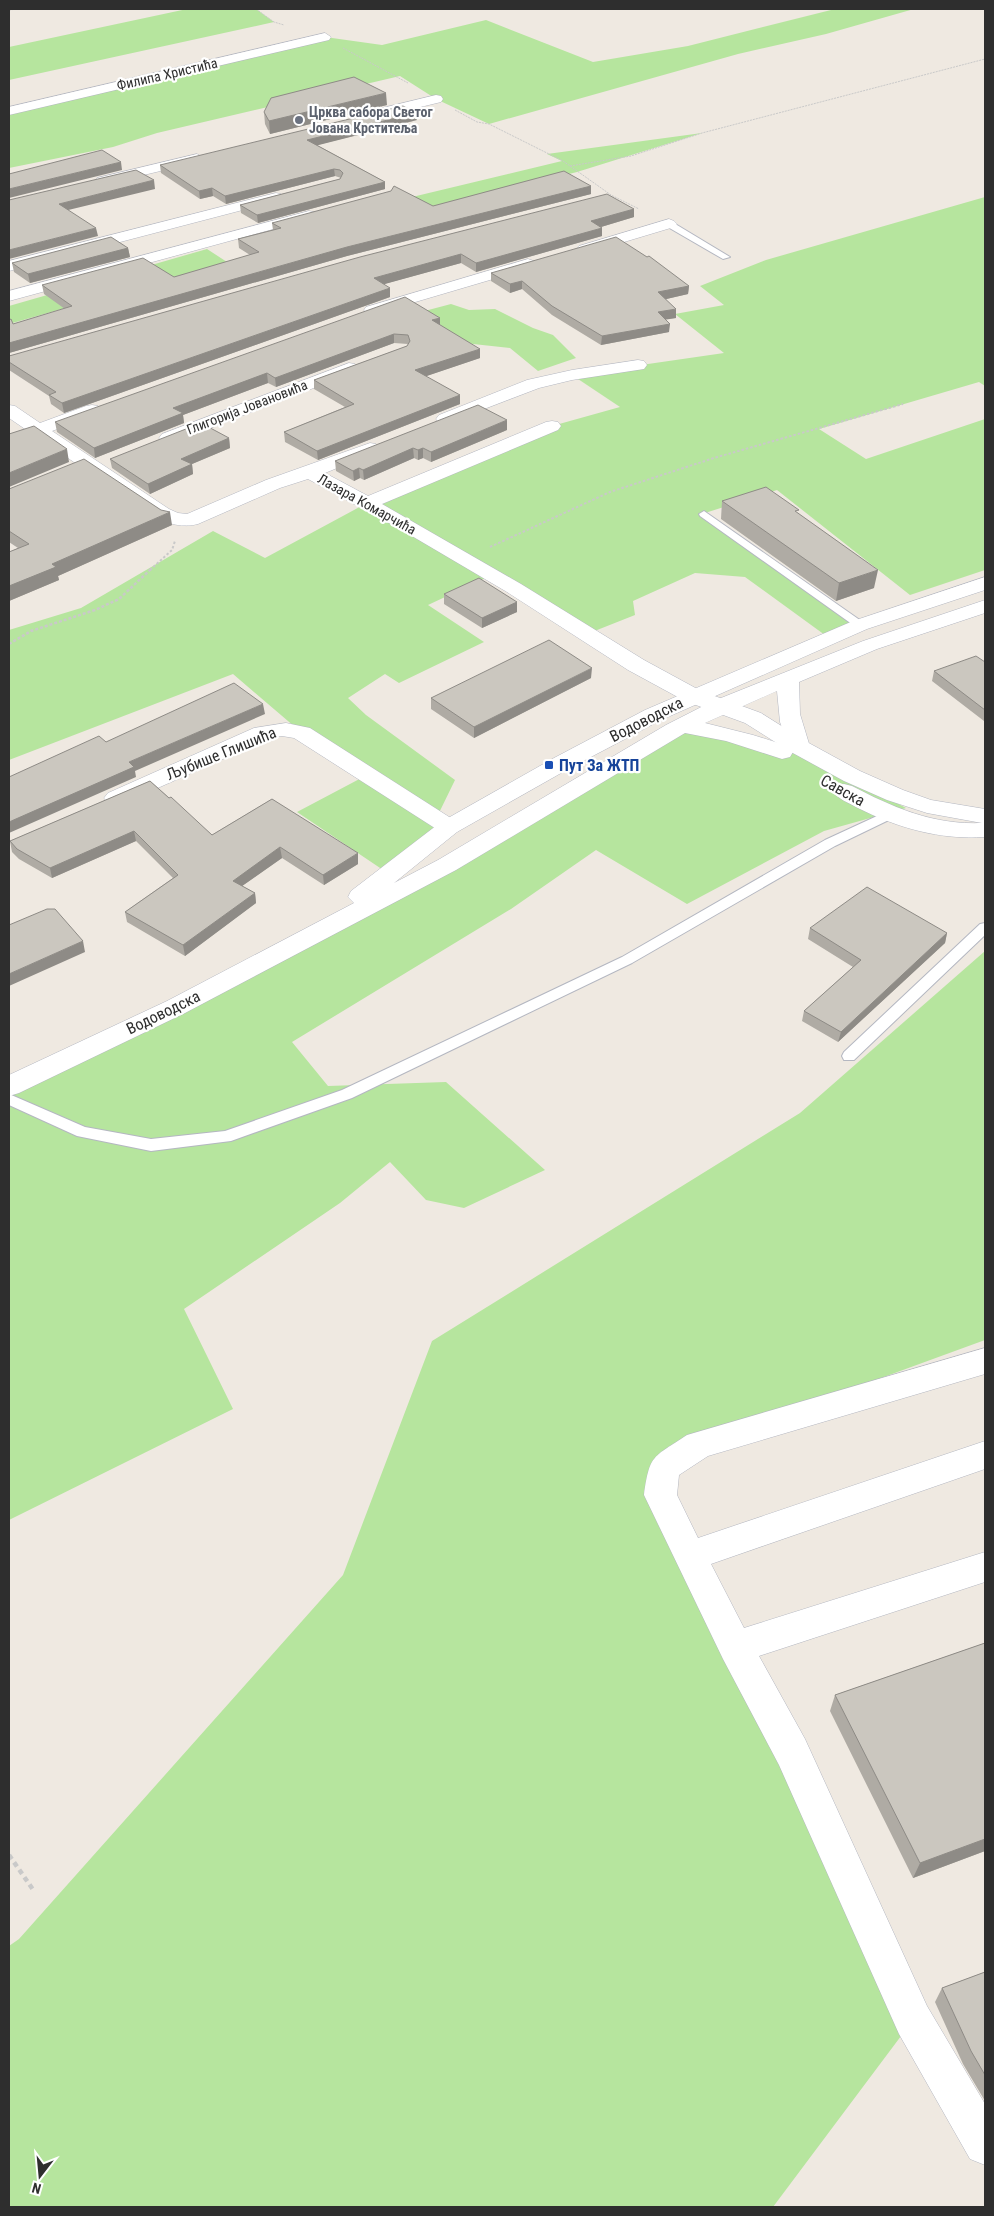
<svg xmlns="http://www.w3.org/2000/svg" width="994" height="2216" font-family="'Roboto Condensed',sans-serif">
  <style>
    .green { fill: #b6e59e }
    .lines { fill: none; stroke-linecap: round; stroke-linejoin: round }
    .lane-casing { stroke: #b4b7c1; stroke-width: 2 }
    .street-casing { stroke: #b4b7c1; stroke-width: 1 }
    .secondary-casing { stroke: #b4b7c1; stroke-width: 1 }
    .path-far3 { stroke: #c9c9c9; stroke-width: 1; stroke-dasharray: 2 1; stroke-linecap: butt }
    .path-far2 { stroke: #c9c9c9; stroke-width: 2; stroke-dasharray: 2.5 2; stroke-linecap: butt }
    .path-far1 { stroke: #c9c9c9; stroke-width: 2.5; stroke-dasharray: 3 2; stroke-linecap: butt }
    .path { stroke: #c9c9c9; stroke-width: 4.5; stroke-dasharray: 5 4; stroke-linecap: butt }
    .lane { fill: #fff; fill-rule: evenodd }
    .street { fill: #fff; fill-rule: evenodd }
    .secondary { fill: #fff; fill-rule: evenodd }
    .wall { fill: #afaba4 }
    .shaded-wall { fill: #8e8b86 }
    .building { fill: #cbc7bf; stroke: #8e8b86 }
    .worship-dot { fill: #6b7280; stroke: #fff; stroke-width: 2 }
    .transit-dot { fill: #1a4fb4; stroke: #fff; stroke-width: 2 }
    .labels { text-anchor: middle; stroke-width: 4.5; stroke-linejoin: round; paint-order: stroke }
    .far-street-label { font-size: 14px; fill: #2e2e2e; stroke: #fff }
    .far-worship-label { font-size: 14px; font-weight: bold; fill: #5b616d; stroke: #fff; text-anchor: start }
    .street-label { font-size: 16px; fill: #2e2e2e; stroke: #fff }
    .transit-label { font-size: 16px; font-weight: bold; fill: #164399; stroke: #fff; text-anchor: start }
  </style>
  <rect width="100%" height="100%" fill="#efe9e1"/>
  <path class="green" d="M 187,9 L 256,9 L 274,22 L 9,80 L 9,47 Z
    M 835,9 L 914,9 L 826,34 L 738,54 L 489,124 L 436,99 L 400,76 L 157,133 L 113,147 L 9,168 L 9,111 L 325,37 L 382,45 L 486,20 L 593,62 L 688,46 Z
    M 702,133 L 577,172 L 389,219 L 308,222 L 562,161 L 547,154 Z
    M 985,197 L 985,386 L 979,382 L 819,429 L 866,459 L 985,419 L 985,570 L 910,595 L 777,490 L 705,513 L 860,625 L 829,638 L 745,577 L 695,573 L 633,601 L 635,615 L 587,634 L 492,575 L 428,605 L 484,642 L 399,683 L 385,674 L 348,698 L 366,715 L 455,780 L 436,819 L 449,827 L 389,874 L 297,812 L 367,775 L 302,733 L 233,674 L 9,760 L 9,630 L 81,608 L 213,531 L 265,558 L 367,503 L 552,426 L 620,407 L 572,375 L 724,353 L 675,314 L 724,305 L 700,286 L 766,260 Z
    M 207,249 L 227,262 L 9,324 L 9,306 Z
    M 451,304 L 469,310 L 495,309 L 533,328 L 553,335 L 576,358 L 538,371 L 510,348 L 464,343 L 417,313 Z
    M 682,726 L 722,732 L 819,761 L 906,808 L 824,831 L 687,904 L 596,850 L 511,909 L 292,1042 L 328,1086 L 446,1082 L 545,1170 L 464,1208 L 426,1200 L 390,1162 L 340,1203 L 184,1309 L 233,1409 L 9,1520 L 9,1086 L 250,969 Z
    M 985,951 L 985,1340 L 698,1445 L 664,1468 L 913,2020 L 773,2207 L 9,2207 L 9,1946 L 19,1939 L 343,1575 L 432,1341 L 800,1113 Z"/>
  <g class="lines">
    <defs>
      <path id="lane" d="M 666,222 L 672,222 L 730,257 L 723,259 L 666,226 Z
        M 704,511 L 864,623 L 866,625 L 864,627 L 856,627 L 700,516 L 699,514 Z
        M 890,810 L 895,811 L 896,814 L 895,817 L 835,846 L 632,963 L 352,1098 L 231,1141 L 151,1151 L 77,1136 L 9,1105 L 9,1094 L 85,1127 L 151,1139 L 225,1131 L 342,1090 L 622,957 L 825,840 Z
        M 985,923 L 985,935 L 854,1060 L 844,1060 L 842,1056 L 844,1052 L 980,924 Z"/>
      <path id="street" d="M 325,33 L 331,37 L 329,40 L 9,115 L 9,107 Z
        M 436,95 L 441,96 L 443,99 L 441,102 L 367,120 L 360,116 L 362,113 Z
        M 197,154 L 204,158 L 202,161 L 102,185 L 95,181 L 97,178 Z
        M 276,193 L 281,194 L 283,197 L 281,200 L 9,271 L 9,261 Z
        M 309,211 L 314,212 L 316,215 L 314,218 L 9,301 L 9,291 Z
        M 669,219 L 674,221 L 677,224 L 674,227 L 584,254 L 579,252 L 576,249 L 579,246 Z
        M 528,259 L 534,261 L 536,264 L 534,267 L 378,313 L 366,313 L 364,310 L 366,307 Z
        M 638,360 L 644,361 L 647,365 L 644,369 L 572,380 L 539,388 L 445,424 L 439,423 L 436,419 L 439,415 L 527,380 L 572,370 Z
        M 349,363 L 355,364 L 358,368 L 355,372 L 174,442 L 168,443 L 162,442 L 159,438 L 162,434 Z
        M 9,405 L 15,406 L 40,423 L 86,406 L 92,405 L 98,406 L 101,410 L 98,414 L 52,431 L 169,509 L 178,513 L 187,514 L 266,480 L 370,443 L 376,444 L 379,448 L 376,452 L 325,473 L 368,496 L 546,422 L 552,421 L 558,422 L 561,426 L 558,430 L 382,504 L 521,584 L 644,660 L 701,691 L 761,713 L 807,742 L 860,771 L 903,790 L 931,800 L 985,809 L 985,837 C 940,840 898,828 858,808 C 849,803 838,799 832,791 L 836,786 L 844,784 L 852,786 C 894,808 934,825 982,823 L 927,813 L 887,800 L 844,781 L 791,752 L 745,723 L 685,701 L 628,670 L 507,592 L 400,529 L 308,479 L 280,488 L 198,524 C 183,528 168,524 155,517 L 37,437 L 9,446 L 9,435 L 25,429 L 9,418 Z
        M 286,723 L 310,728 L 457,822 L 461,827 L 457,832 L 449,834 L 441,832 L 294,738 L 282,736 L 270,738 L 124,803 L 116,805 L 108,803 L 104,798 L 108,793 L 254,728 Z
        M 985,1348 L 985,1374 L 708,1456 L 679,1475 L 677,1495 L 698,1538 L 985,1441 L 985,1469 L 711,1564 L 744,1628 L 985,1552 L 985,1582 L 759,1656 L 805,1739 L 927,2006 L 985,2104 L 985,2165 L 970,2159 L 899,2034 L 779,1765 L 723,1659 L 644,1495 C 650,1453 653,1458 687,1435 Z"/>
      <path id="secondary" d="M 985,577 L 985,590 L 867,629 L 661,720 L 570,768 L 457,832 L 394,883 L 438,860 L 666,725 L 711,702 L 863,641 L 985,600 L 985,613 L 877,649 L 799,682 L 800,714 L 810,747 L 807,752 L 799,754 L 793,752 L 790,757 L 782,759 L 726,741 L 685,733 L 456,870 L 185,1013 L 19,1093 L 9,1096 L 9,1075 L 167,1001 L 354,903 L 348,897 L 351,891 L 441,822 L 554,758 L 645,710 L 853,621 ZM 777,691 L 780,722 L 788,746 L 753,735 L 705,723 Z"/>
    </defs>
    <use href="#lane" class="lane-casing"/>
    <use href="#street" class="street-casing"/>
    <use href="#secondary" class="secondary-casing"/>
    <path class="path-far3" d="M 256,9 L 274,22 L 284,25
      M 9,10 L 17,9
      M 343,48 L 408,83
      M 455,110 L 477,122 L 489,124 L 563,161 L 611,195 L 639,209
      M 570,166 L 631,156 L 702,133 L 985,59"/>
    <path class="path-far2" d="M 490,547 L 610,492 L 714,458 L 903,404
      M 150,570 L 172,550 L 175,541"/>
    <path class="path-far1" d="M 9,644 L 31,631 L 95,610 L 119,599 L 151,569"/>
    <path class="path" d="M 9,1855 L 34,1891"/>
    <use href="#lane" class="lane"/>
    <use href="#street" class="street"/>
    <use href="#secondary" class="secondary"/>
  </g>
  <path class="wall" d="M 387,105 L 270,134 L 265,124 L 264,112 Z
    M 417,120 L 317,145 L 385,182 L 385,189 L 258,223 L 241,213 L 240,205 L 340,179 L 341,178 L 335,176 L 226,204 L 213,196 L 200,199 L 161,173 L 160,165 Z
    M 591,186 L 591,194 L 347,256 L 9,353 L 9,320 L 13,324 L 65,309 L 44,294 L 42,285 L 174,277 L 250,255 L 239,248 L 238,239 L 273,230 L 272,223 L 433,206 Z
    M 634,209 L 634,217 L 601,227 L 602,228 L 602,236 L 476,272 L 461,263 L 384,284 L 390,297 L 64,413 L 51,404 L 49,396 L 9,370 L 9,356 Z
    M 128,248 L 130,257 L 30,283 L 14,272 L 12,263 Z
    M 491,273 L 689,286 L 688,294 L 666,299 L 676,318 L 665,319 L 669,332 L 601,345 L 552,315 L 522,289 L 510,293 L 491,281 Z
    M 440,318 L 440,325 L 480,358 L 426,376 L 460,404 L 318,460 L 285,442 L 284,432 L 345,407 L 314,389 L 314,380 L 407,346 L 408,344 L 394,343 L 276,387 L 268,383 L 183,415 L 184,423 L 95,458 L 57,432 L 55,422 Z
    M 507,430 L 431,462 L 423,458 L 418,460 L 414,458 L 364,480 L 360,478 L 354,481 L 336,471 L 335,461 Z
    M 229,438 L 230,448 L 192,464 L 193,474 L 150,494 L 112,468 L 110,459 Z
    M 9,489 L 172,525 L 58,576 L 59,580 L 9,601 L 9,552 L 18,548 L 9,542 Z
    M 722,501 L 798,513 L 874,588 L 836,601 L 721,519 Z
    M 444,594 L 517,602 L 517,612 L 482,628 L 444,604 Z
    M 985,662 L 985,720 L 984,721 L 932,681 L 934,671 Z
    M 591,678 L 474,738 L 431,709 L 431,698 Z
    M 150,781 L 212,835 L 272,799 L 358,864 L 324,885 L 282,858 L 242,886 L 255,893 L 256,903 L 185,956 L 127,922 L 125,912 L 173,878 L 136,841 L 52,878 L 19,859 L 12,852 L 10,841 Z
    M 810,928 L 947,933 L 945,943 L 838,1042 L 802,1021 L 804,1011 L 853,967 L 808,939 Z
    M 985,1643 L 985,1851 L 913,1878 L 830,1711 L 835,1695 Z
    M 985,1972 L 985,2101 L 963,2064 L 935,2002 L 942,1988 Z"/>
  <path class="shaded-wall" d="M 386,93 L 387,105 L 270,134 L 269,121 Z
    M 416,113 L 417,120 L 307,148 L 307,140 Z
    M 121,162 L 122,170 L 9,198 L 9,189 Z
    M 334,169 L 335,176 L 226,204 L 225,196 Z
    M 154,180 L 155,189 L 60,212 L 59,204 Z
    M 385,182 L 385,189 L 258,223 L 257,215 Z
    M 591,186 L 591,194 L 347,256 L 9,353 L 9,343 L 347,247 Z
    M 212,188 L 213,196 L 200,199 L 199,191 Z
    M 634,209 L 634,217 L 591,230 L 591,221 Z
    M 96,228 L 98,236 L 9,259 L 9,250 Z
    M 602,228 L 602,236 L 476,272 L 476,263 Z
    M 128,248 L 130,257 L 30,283 L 28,274 Z
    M 461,254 L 461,263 L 374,287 L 374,278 Z
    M 522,281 L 522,289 L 510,293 L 510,284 Z
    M 689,286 L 688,294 L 658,301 L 658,292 Z
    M 390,288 L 390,297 L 64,413 L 62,403 Z
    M 676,309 L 676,318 L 657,321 L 658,312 Z
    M 440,318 L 440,327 L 432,320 Z
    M 670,324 L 669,332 L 601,345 L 602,336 Z
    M 394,334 L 394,343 L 276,387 L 275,378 Z
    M 480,349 L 480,358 L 415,380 L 415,370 Z
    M 267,373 L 268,383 L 183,415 L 184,423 L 95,458 L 94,448 L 173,408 Z
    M 460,395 L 460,404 L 318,460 L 317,451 Z
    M 507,420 L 507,430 L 431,462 L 431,452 Z
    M 229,438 L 230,448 L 192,464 L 193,474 L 150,494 L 148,484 L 181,459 Z
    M 413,448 L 414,458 L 364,480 L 363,470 Z
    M 423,448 L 423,458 L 418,460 L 418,450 Z
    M 67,449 L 69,462 L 9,487 L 9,473 Z
    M 359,468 L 360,478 L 354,481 L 353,471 Z
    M 170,512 L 172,525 L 58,576 L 59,580 L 9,601 L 9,586 L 52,564 Z
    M 878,570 L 874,588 L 836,601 L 839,583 Z
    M 517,602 L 517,612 L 482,628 L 482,618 Z
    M 592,668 L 591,678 L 474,738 L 474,727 Z
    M 263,704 L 265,714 L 135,771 L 136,777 L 9,833 L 9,822 L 129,762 Z
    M 134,831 L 136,841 L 52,878 L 50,868 Z
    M 280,847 L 282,858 L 235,891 L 233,881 Z
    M 358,853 L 358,864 L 324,885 L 323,875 Z
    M 255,893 L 256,903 L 185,956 L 183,945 Z
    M 947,933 L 945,943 L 838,1042 L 841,1032 Z
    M 83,941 L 85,952 L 9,986 L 9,974 Z
    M 985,1839 L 985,1851 L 913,1878 L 920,1863 Z"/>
  <path class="building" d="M 354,77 L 386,93 L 269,121 L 264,112 L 271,98 Z
    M 403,106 L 416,113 L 307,140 L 385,182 L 257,215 L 240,205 L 340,179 L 343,173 L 340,170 L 334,169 L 225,196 L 212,188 L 199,191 L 160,165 Z
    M 102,150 L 121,162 L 9,189 L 9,174 Z
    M 136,170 L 154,180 L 59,204 L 96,228 L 9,250 L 9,200 Z
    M 564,171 L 591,186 L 347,247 L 9,343 L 9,320 L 11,319 L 13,324 L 72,306 L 42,285 L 143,258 L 174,277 L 259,252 L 238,239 L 281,228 L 272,223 L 391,191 L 394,186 L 433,206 Z
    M 607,194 L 634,209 L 591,221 L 602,228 L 476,263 L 461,254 L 374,278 L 390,288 L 62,403 L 49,395 L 56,392 L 9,362 L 9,356 L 360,257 Z
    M 111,237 L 128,248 L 28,274 L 12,263 Z
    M 616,237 L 647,257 L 649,256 L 689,286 L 658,292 L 676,309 L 658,312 L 670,324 L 602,336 L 552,306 L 522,281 L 510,284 L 491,273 Z
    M 405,297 L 440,318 L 432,320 L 480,349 L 415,370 L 460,395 L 317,451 L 284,432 L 354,404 L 314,380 L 407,346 L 410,341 L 408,335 L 394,334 L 275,378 L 267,373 L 173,408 L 183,413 L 94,448 L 55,422 Z
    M 478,405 L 507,420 L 431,452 L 423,448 L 418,450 L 413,448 L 363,470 L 359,468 L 353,471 L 335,461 Z
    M 201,423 L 229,438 L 181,459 L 192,464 L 148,484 L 110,459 Z
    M 34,426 L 67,449 L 9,473 L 9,434 Z
    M 84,459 L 161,510 L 170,512 L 52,564 L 56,567 L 9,586 L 9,552 L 29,544 L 9,531 L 9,489 Z
    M 766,487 L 799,510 L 795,511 L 878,570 L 839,583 L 722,501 Z
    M 479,578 L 517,602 L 482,618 L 444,594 Z
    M 549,640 L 592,668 L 474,727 L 431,698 Z
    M 976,656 L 985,662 L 985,710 L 934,671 Z
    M 234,683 L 263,704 L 129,762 L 134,767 L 9,822 L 9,777 L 99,736 L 106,742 Z
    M 150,781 L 169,798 L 171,797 L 212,835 L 272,799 L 358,853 L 323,875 L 280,847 L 233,881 L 255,893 L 183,945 L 125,912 L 178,875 L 134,831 L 50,868 L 17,849 L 10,841 Z
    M 867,887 L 947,933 L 841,1032 L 804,1011 L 861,960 L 810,928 Z
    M 47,909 L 55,909 L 83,941 L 9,974 L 9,925 Z
    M 985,1643 L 985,1839 L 920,1863 L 835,1695 Z
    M 985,1972 L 985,2075 L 971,2051 L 942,1988 Z"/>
  <circle class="worship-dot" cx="299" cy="120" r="5"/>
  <rect class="transit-dot" x="544" y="760" width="10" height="10" rx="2.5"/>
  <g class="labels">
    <g class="far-street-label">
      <text transform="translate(167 74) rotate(-13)" y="5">Филипа Христића</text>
      <text transform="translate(247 407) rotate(-21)" y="5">Глигорија Јовановића</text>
      <text transform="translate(367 504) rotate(29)" y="5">Лазара Комарчића</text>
    </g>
    <g class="far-worship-label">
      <text x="309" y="117">Црква сабора Светог<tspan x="309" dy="16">Јована Крститеља</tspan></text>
    </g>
    <g class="street-label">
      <text transform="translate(646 719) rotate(-27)" y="6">Водоводска</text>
      <text transform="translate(221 753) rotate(-22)" y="6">Љубише Глишића</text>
      <text transform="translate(843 790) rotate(29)" y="6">Савска</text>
      <text transform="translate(163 1012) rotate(-26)" y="6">Водоводска</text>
    </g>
    <g class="transit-label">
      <text x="559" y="771">Пут За ЖТП</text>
    </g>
  </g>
  <rect width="994" height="2216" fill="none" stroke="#2e2e2e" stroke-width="20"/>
  <g transform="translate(40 2176) rotate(196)" stroke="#ffffff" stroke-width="4" paint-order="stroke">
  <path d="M0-4L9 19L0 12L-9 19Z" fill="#2e2e2e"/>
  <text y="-8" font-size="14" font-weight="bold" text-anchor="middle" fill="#2e2e2e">N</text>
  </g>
</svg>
